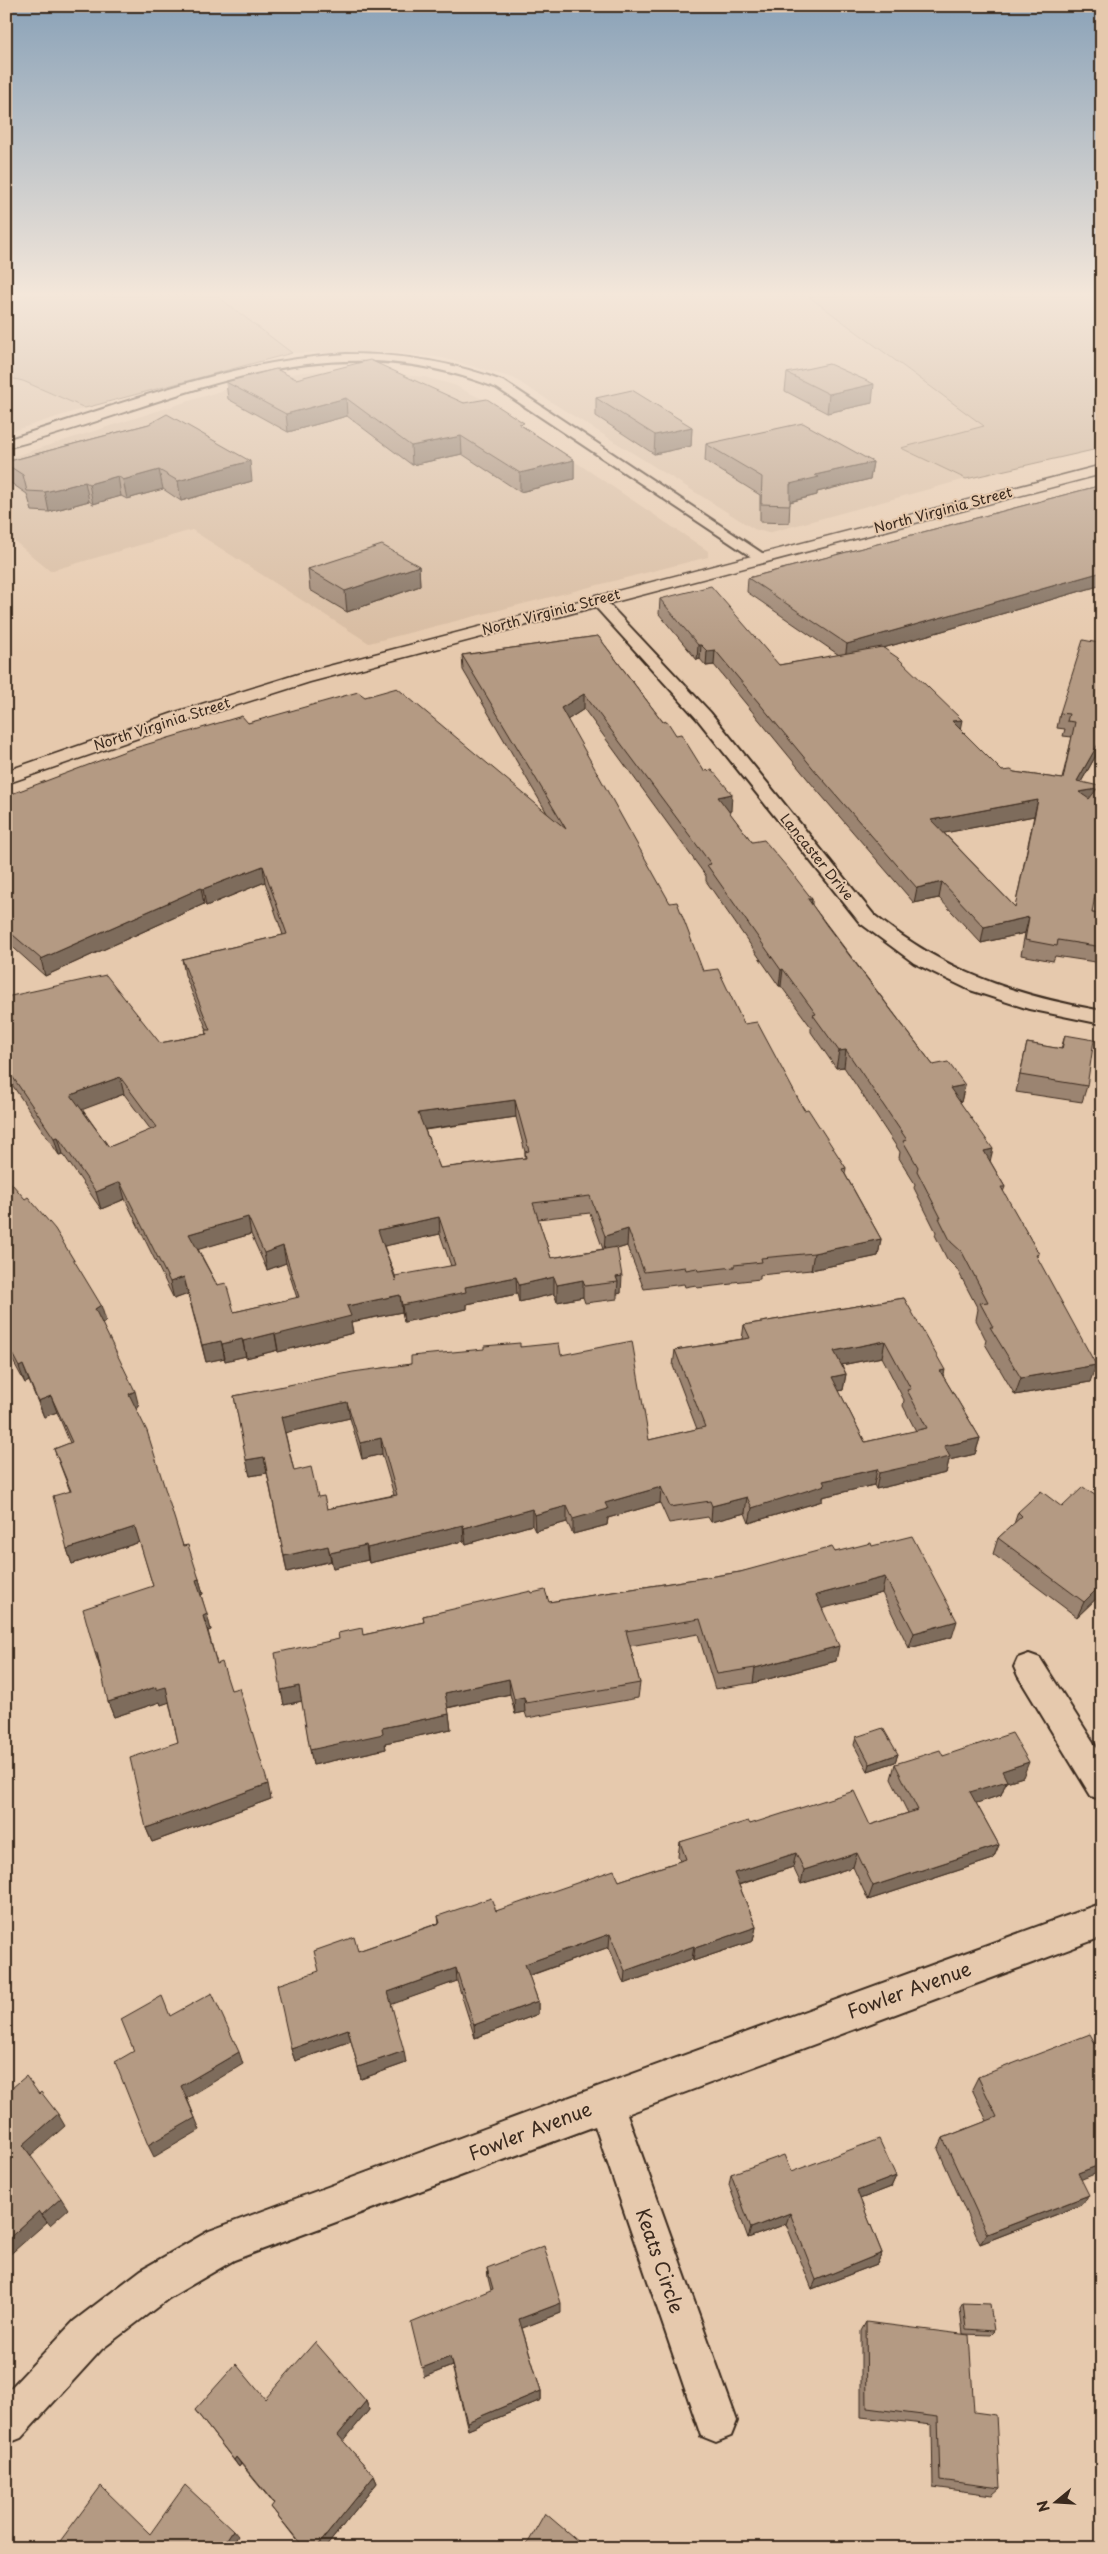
<svg xmlns="http://www.w3.org/2000/svg" width="1108" height="2554" font-family="'Playpen Sans',sans-serif">
  <style>
    .built { fill: #d7bba0 }
    .green { fill: #c7ad93; stroke: #816c58 }
    .lines { fill: none; stroke-linecap: round; stroke-linejoin: round }
    .street-casing { stroke: #3b2a1e; stroke-width: 4 }
    .secondary-casing { stroke: #3b2a1e; stroke-width: 3 }
    .street { fill: #e6c9ad; fill-rule: evenodd }
    .secondary { fill: #e6c9ad; fill-rule: evenodd }
    .wall { fill: #9b8471; stroke: #3b2a1e; fill-rule: evenodd }
    .shaded-wall { fill: #7e6c5c; stroke: #3b2a1e }
    .building { fill: #b49a83; stroke: #3b2a1e; fill-rule: evenodd }
    .labels { text-anchor: middle; stroke-width: 4; stroke-linejoin: round; paint-order: stroke }
    .far-street-label { font-size: 14px; fill: #3b2a1e; stroke: #e6c9ad }
    .near-street-label { font-size: 19px; fill: #3b2a1e; stroke: #e6c9ad }
  </style>
  <rect width="100%" height="100%" fill="#e6c9ad"/>
  <filter id="ink" filterUnits="userSpaceOnUse"><feTurbulence type="fractalNoise" baseFrequency=".02" numOctaves="2"/><feDisplacementMap in="SourceGraphic" scale="10" xChannelSelector="R" yChannelSelector="G"/><feConvolveMatrix kernelMatrix="1 2 1 2 8 2 1 2 1" color-interpolation-filters="sRGB"/></filter>
  <g filter="url(#ink)">
    <path class="built" d="M 217,296 L 808,296 L 985,427 L 902,449 L 966,479 L 768,533 L 754,529 L 513,378 L 443,358 L 388,352 L 292,353 Z
      M 340,370 L 424,377 L 454,385 L 482,399 L 708,551 L 708,557 L 369,643 L 192,530 L 50,571 L 6,534 L 6,459 L 252,381 L 303,372 Z
      M 6,377 L 23,381 L 85,408 L 6,433 Z"/>
    <path class="green" d="M 6,296 L 217,296 L 292,353 L 85,408 L 23,381 L 6,377 Z
      M 808,296 L 1102,296 L 1102,448 L 966,479 L 901,448 L 984,426 Z"/>
    <g class="lines">
      <defs>
        <path id="street" d="M 346,354 C 402,354 453,362 505,382 L 768,557 L 761,561 L 756,560 L 497,388 C 316,316 177,405 6,448 L 6,440 C 118,406 228,361 346,354 Z
          M 597,595 L 602,597 L 710,712 L 874,915 C 947,973 1011,994 1102,1011 L 1102,1024 L 1029,1009 L 970,990 L 914,963 L 860,923 L 698,720 L 592,603 L 589,600 Z
          M 1029,1654 L 1040,1658 L 1102,1756 L 1102,1800 L 1091,1796 L 1018,1676 L 1014,1667 L 1018,1658 Z
          M 1102,1903 L 1102,1937 L 627,2114 L 737,2421 L 731,2436 L 716,2442 L 701,2436 L 595,2126 L 234,2260 L 169,2298 L 102,2349 L 21,2438 L 6,2444 L 6,2393 L 74,2321 L 141,2270 L 209,2231 L 605,2084 Z"/>
        <path id="secondary" d="M 1102,465 L 1102,474 L 310,682 L 190,720 L 6,784 L 6,771 L 176,712 L 298,674 Z"/>
      </defs>
      <use href="#street" class="street-casing"/>
      <use href="#secondary" class="secondary-casing"/>
      <use href="#street" class="street"/>
      <use href="#secondary" class="secondary"/>
    </g>
    <path class="wall" d="M 787,373 L 872,403 L 827,413 L 785,391 Z
      M 296,379 L 464,403 L 524,427 L 574,460 L 574,479 L 520,492 L 462,454 L 412,465 L 347,416 L 288,432 L 228,399 L 226,382 Z
      M 596,398 L 692,427 L 691,446 L 654,454 L 596,416 Z
      M 149,424 L 252,481 L 181,501 L 163,489 L 127,499 L 121,496 L 93,504 L 89,501 L 49,512 L 32,511 L 27,494 L 8,481 L 6,473 L 6,462 Z
      M 706,444 L 873,462 L 870,479 L 817,492 L 817,495 L 790,502 L 789,523 L 760,522 L 760,495 L 705,461 Z
      M 1102,485 L 1102,585 L 883,648 L 960,729 L 1002,771 L 1014,772 L 1062,779 L 1072,737 L 1063,736 L 1065,729 L 1057,728 L 1060,713 L 1099,643 L 1102,641 L 1102,745 L 1081,782 L 1092,913 L 1102,914 L 1102,963 L 1055,956 L 1053,961 L 1021,955 L 1025,933 L 981,943 L 939,898 L 914,903 L 815,788 L 714,665 L 706,666 L 700,659 L 697,660 L 659,614 L 660,599 L 779,665 L 839,655 L 747,592 L 748,578 ZM 1034,816 L 1015,907 L 944,833 Z
      M 419,566 L 420,586 L 347,612 L 310,590 L 308,569 Z
      M 598,636 L 663,722 L 676,735 L 704,771 L 731,811 L 728,811 L 752,842 L 812,899 L 812,905 L 933,1065 L 965,1085 L 961,1102 L 960,1102 L 990,1161 L 1005,1187 L 1003,1192 L 1039,1254 L 1037,1258 L 1090,1382 L 1015,1395 L 985,1344 L 986,1340 L 976,1320 L 978,1309 L 957,1269 L 947,1259 L 935,1235 L 936,1232 L 914,1188 L 915,1184 L 899,1158 L 900,1152 L 844,1067 L 836,1068 L 811,1032 L 811,1027 L 781,986 L 779,986 L 706,881 L 706,876 L 584,709 L 567,720 L 703,971 L 744,1024 L 846,1168 L 845,1174 L 881,1239 L 878,1256 L 811,1270 L 760,1275 L 760,1279 L 733,1282 L 732,1284 L 697,1288 L 696,1285 L 685,1287 L 684,1284 L 644,1289 L 627,1246 L 617,1249 L 621,1293 L 617,1294 L 617,1299 L 585,1303 L 583,1297 L 557,1302 L 554,1294 L 519,1302 L 517,1294 L 467,1304 L 467,1309 L 404,1322 L 402,1312 L 351,1322 L 353,1333 L 278,1352 L 278,1350 L 246,1358 L 246,1356 L 225,1361 L 225,1358 L 206,1362 L 188,1294 L 174,1299 L 125,1199 L 101,1209 L 63,1154 L 59,1155 L 7,1077 L 6,1078 L 6,997 L 160,1043 L 207,1034 L 207,1030 L 185,975 L 182,959 L 283,935 L 265,882 L 206,906 L 204,904 L 45,976 L 6,941 L 6,796 L 248,723 L 365,697 L 547,813 L 463,670 L 462,655 ZM 124,1094 L 151,1130 L 109,1147 L 82,1109 ZM 516,1117 L 525,1152 L 525,1158 L 440,1168 L 425,1130 ZM 590,1213 L 603,1249 L 551,1258 L 538,1219 ZM 251,1234 L 267,1270 L 286,1263 L 297,1298 L 234,1312 L 217,1285 L 198,1249 ZM 440,1234 L 451,1266 L 396,1278 L 384,1246 Z
      M 1065,1035 L 1087,1086 L 1082,1102 L 1016,1092 L 1027,1043 L 1061,1049 Z
      M 6,1177 L 106,1321 L 102,1324 L 139,1407 L 136,1409 L 183,1546 L 199,1579 L 203,1594 L 201,1595 L 211,1630 L 208,1631 L 217,1664 L 231,1690 L 271,1799 L 152,1842 L 146,1828 L 178,1742 L 169,1702 L 161,1705 L 160,1702 L 114,1717 L 108,1702 L 153,1586 L 140,1542 L 72,1564 L 67,1549 L 70,1491 L 54,1449 L 70,1443 L 57,1412 L 44,1417 L 29,1381 L 25,1383 L 6,1348 Z
      M 904,1298 L 943,1376 L 980,1438 L 975,1454 L 949,1460 L 946,1473 L 876,1489 L 874,1485 L 822,1497 L 822,1501 L 749,1523 L 745,1513 L 711,1522 L 708,1517 L 669,1523 L 660,1503 L 608,1518 L 607,1525 L 573,1534 L 567,1522 L 535,1531 L 532,1525 L 466,1544 L 464,1541 L 369,1563 L 368,1560 L 333,1568 L 331,1561 L 287,1572 L 267,1473 L 250,1476 L 234,1396 L 411,1364 L 520,1347 L 561,1355 L 649,1440 L 697,1429 L 673,1366 L 675,1350 L 742,1339 L 744,1325 ZM 882,1357 L 904,1400 L 903,1406 L 916,1431 L 865,1442 L 839,1391 L 843,1390 L 846,1374 L 842,1365 ZM 350,1418 L 362,1459 L 382,1454 L 394,1495 L 327,1509 L 318,1497 L 294,1471 L 285,1432 Z
      M 1102,1443 L 1102,1458 L 1098,1453 Z
      M 1102,1500 L 1102,1593 L 1077,1617 L 993,1554 L 998,1538 L 1014,1524 L 1018,1512 L 1062,1507 Z
      M 872,1546 L 952,1637 L 909,1648 L 882,1593 L 822,1608 L 836,1661 L 753,1683 L 715,1689 L 698,1634 L 630,1646 L 640,1683 L 638,1698 L 527,1718 L 525,1712 L 515,1714 L 510,1694 L 448,1708 L 451,1729 L 385,1743 L 386,1749 L 313,1765 L 302,1701 L 284,1705 L 281,1690 L 363,1635 L 424,1622 L 423,1616 L 532,1593 L 549,1602 L 740,1572 L 835,1552 Z
      M 856,1737 L 898,1754 L 895,1762 L 868,1771 L 854,1745 Z
      M 943,1756 L 1023,1777 L 1006,1782 L 1001,1795 L 976,1803 L 999,1845 L 993,1859 L 868,1900 L 853,1867 L 801,1884 L 793,1867 L 739,1885 L 756,1927 L 753,1941 L 693,1961 L 692,1959 L 624,1984 L 609,1947 L 529,1976 L 538,2001 L 538,2014 L 475,2038 L 457,1981 L 391,2004 L 406,2063 L 361,2079 L 351,2041 L 295,2061 L 291,2049 L 319,1971 L 358,1951 L 439,1923 L 438,1916 L 496,1911 L 619,1881 L 680,1861 L 678,1856 L 680,1842 L 750,1824 L 870,1825 L 908,1813 L 891,1779 L 895,1764 Z
      M 978,2077 L 1081,2180 L 1081,2205 L 980,2244 L 938,2149 L 943,2138 L 987,2121 L 972,2089 Z
      M 791,2172 L 896,2176 L 891,2187 L 860,2199 L 882,2253 L 877,2264 L 812,2289 L 786,2224 L 748,2238 L 729,2185 L 731,2174 Z
      M 487,2268 L 561,2313 L 522,2328 L 541,2391 L 541,2400 L 468,2430 L 452,2366 L 424,2377 L 491,2290 L 488,2278 Z
      M 963,2303 L 994,2331 L 990,2335 L 963,2334 L 960,2308 Z
      M 866,2322 L 1000,2488 L 992,2495 L 933,2487 L 932,2425 L 861,2417 L 861,2331 Z
      M 265,2399 L 366,2401 L 369,2410 L 343,2441 L 374,2476 L 377,2483 L 325,2548 L 303,2548 L 271,2507 L 274,2504 L 241,2464 L 239,2467 L 195,2410 Z"/>
    <path class="shaded-wall" d="M 874,384 L 872,403 L 827,413 L 829,394 Z
      M 346,398 L 347,416 L 288,432 L 286,414 Z
      M 692,427 L 691,446 L 654,454 L 655,435 Z
      M 461,436 L 462,454 L 412,465 L 411,446 Z
      M 574,460 L 574,479 L 520,492 L 520,473 Z
      M 250,461 L 252,481 L 181,501 L 178,481 Z
      M 873,462 L 870,479 L 817,492 L 817,495 L 788,502 L 790,484 L 815,475 Z
      M 159,470 L 163,489 L 127,499 L 123,480 Z
      M 118,476 L 121,496 L 93,504 L 89,484 Z
      M 85,482 L 89,501 L 49,512 L 45,492 Z
      M 419,566 L 420,586 L 347,612 L 345,591 Z
      M 1102,572 L 1102,585 L 845,659 L 847,644 Z
      M 698,645 L 701,645 L 700,659 L 697,660 Z
      M 715,650 L 714,665 L 706,666 L 707,651 Z
      M 584,694 L 584,709 L 561,724 L 561,708 Z
      M 962,720 L 959,735 L 952,721 Z
      M 1102,737 L 1102,745 L 1073,796 L 1077,781 Z
      M 1097,789 L 1093,804 L 1079,792 Z
      M 732,794 L 731,811 L 717,813 L 718,797 Z
      M 1038,800 L 1034,816 L 929,836 L 931,820 Z
      M 263,866 L 265,882 L 206,906 L 203,889 Z
      M 942,882 L 939,898 L 914,903 L 917,888 Z
      M 201,888 L 204,904 L 45,976 L 41,959 Z
      M 808,899 L 812,899 L 810,915 Z
      M 1029,917 L 1025,933 L 981,943 L 984,927 Z
      M 783,969 L 781,986 L 779,986 L 781,970 Z
      M 846,1050 L 844,1067 L 836,1068 L 839,1051 Z
      M 120,1077 L 124,1094 L 76,1112 L 71,1095 Z
      M 965,1085 L 961,1102 L 946,1105 L 950,1088 Z
      M 515,1100 L 516,1117 L 420,1130 L 418,1113 Z
      M 58,1137 L 63,1154 L 59,1155 L 54,1138 Z
      M 993,1149 L 989,1166 L 984,1151 Z
      M 120,1182 L 125,1199 L 101,1209 L 96,1192 Z
      M 248,1217 L 251,1234 L 193,1251 L 189,1234 Z
      M 439,1217 L 440,1234 L 380,1247 L 378,1230 Z
      M 628,1229 L 627,1246 L 604,1253 L 605,1236 Z
      M 881,1239 L 878,1256 L 811,1270 L 814,1253 Z
      M 283,1246 L 286,1263 L 267,1270 L 264,1253 Z
      M 622,1276 L 621,1293 L 617,1294 L 618,1282 L 616,1277 Z
      M 184,1277 L 188,1294 L 174,1299 L 170,1282 Z
      M 516,1277 L 517,1294 L 467,1304 L 467,1309 L 404,1322 L 402,1305 L 465,1287 Z
      M 554,1277 L 554,1294 L 519,1302 L 519,1285 Z
      M 583,1280 L 583,1297 L 557,1302 L 557,1285 Z
      M 400,1295 L 402,1312 L 351,1322 L 353,1333 L 278,1352 L 275,1335 L 347,1306 Z
      M 101,1305 L 106,1321 L 100,1326 L 95,1309 Z
      M 275,1333 L 278,1350 L 246,1358 L 243,1341 Z
      M 242,1339 L 246,1356 L 225,1361 L 222,1344 Z
      M 221,1341 L 225,1358 L 206,1362 L 202,1345 Z
      M 885,1341 L 882,1357 L 831,1367 L 834,1351 Z
      M 23,1365 L 29,1381 L 25,1383 L 19,1367 Z
      M 1096,1365 L 1090,1382 L 1015,1395 L 1021,1378 Z
      M 945,1370 L 941,1386 L 940,1371 Z
      M 846,1374 L 843,1390 L 829,1393 L 832,1377 Z
      M 135,1391 L 139,1407 L 134,1410 L 129,1394 Z
      M 51,1396 L 57,1412 L 44,1417 L 38,1401 Z
      M 347,1402 L 350,1418 L 284,1433 L 281,1417 Z
      M 381,1438 L 382,1454 L 362,1459 L 360,1443 Z
      M 980,1438 L 975,1454 L 949,1460 L 946,1473 L 876,1489 L 879,1473 L 944,1446 Z
      M 264,1457 L 267,1473 L 250,1476 L 246,1460 Z
      M 877,1469 L 874,1485 L 822,1497 L 822,1501 L 749,1523 L 752,1508 L 823,1481 Z
      M 661,1487 L 660,1503 L 608,1518 L 607,1525 L 573,1534 L 573,1519 L 605,1503 Z
      M 747,1497 L 745,1513 L 711,1522 L 712,1506 Z
      M 567,1506 L 567,1522 L 535,1531 L 534,1515 Z
      M 532,1509 L 532,1525 L 466,1544 L 464,1528 Z
      M 463,1525 L 464,1541 L 369,1563 L 367,1548 Z
      M 135,1527 L 140,1542 L 72,1564 L 67,1549 Z
      M 366,1545 L 368,1560 L 333,1568 L 330,1553 Z
      M 328,1546 L 331,1561 L 287,1572 L 284,1556 Z
      M 885,1577 L 882,1593 L 813,1611 L 816,1595 Z
      M 199,1579 L 203,1594 L 200,1595 L 196,1580 Z
      M 1102,1584 L 1102,1593 L 1077,1617 L 1084,1602 Z
      M 207,1614 L 211,1630 L 208,1631 L 203,1616 Z
      M 957,1621 L 952,1637 L 909,1648 L 914,1633 Z
      M 839,1646 L 836,1661 L 753,1683 L 755,1668 Z
      M 97,1652 L 100,1668 L 95,1653 Z
      M 509,1679 L 510,1694 L 446,1708 L 445,1693 Z
      M 299,1686 L 302,1701 L 284,1705 L 281,1690 Z
      M 156,1687 L 166,1687 L 170,1702 L 161,1705 L 160,1702 L 114,1717 L 108,1702 Z
      M 524,1697 L 525,1712 L 515,1714 L 514,1699 Z
      M 449,1714 L 451,1729 L 385,1743 L 386,1749 L 313,1765 L 310,1750 L 382,1728 Z
      M 898,1754 L 895,1762 L 868,1771 L 870,1764 Z
      M 1029,1762 L 1023,1777 L 1006,1782 L 1001,1795 L 965,1807 L 970,1792 L 1002,1771 Z
      M 268,1784 L 271,1799 L 152,1842 L 146,1828 Z
      M 999,1845 L 993,1859 L 868,1900 L 873,1886 Z
      M 796,1853 L 793,1867 L 731,1887 L 734,1873 Z
      M 857,1853 L 853,1867 L 801,1884 L 804,1870 Z
      M 756,1927 L 753,1941 L 693,1961 L 695,1948 Z
      M 610,1934 L 609,1947 L 525,1977 L 525,1964 Z
      M 694,1946 L 692,1959 L 624,1984 L 625,1971 Z
      M 456,1968 L 457,1981 L 390,2005 L 388,1992 Z
      M 538,2001 L 538,2014 L 475,2038 L 474,2025 Z
      M 348,2029 L 351,2041 L 295,2061 L 291,2049 Z
      M 404,2051 L 406,2063 L 361,2079 L 358,2067 Z
      M 239,2052 L 243,2064 L 187,2098 L 200,2130 L 154,2157 L 148,2145 L 181,2086 Z
      M 58,2114 L 65,2126 L 31,2156 L 23,2145 Z
      M 1102,2164 L 1102,2171 L 1070,2184 L 1078,2173 Z
      M 896,2176 L 891,2187 L 852,2202 L 857,2191 Z
      M 1089,2195 L 1081,2205 L 980,2244 L 987,2234 Z
      M 61,2198 L 68,2209 L 50,2225 L 42,2215 Z
      M 39,2211 L 47,2222 L 6,2258 L 6,2241 Z
      M 790,2213 L 786,2224 L 748,2238 L 751,2228 Z
      M 882,2253 L 877,2264 L 812,2289 L 816,2280 Z
      M 561,2303 L 561,2313 L 520,2329 L 519,2319 Z
      M 450,2357 L 452,2366 L 424,2377 L 422,2368 Z
      M 541,2391 L 541,2400 L 468,2430 L 467,2422 Z
      M 366,2401 L 369,2410 L 342,2443 L 338,2435 Z
      M 236,2457 L 241,2464 L 239,2467 L 234,2460 Z
      M 374,2476 L 377,2483 L 325,2548 L 316,2548 Z
      M 233,2530 L 238,2536 L 231,2548 L 221,2548 Z"/>
    <path class="building" d="M 370,360 L 464,403 L 487,399 L 524,423 L 519,424 L 574,460 L 520,473 L 461,436 L 411,446 L 346,398 L 286,414 L 226,382 L 276,369 L 296,379 Z
      M 829,364 L 874,384 L 829,394 L 787,373 Z
      M 632,390 L 692,427 L 655,435 L 596,398 Z
      M 167,414 L 250,461 L 178,481 L 159,470 L 123,480 L 118,476 L 89,484 L 85,482 L 45,492 L 27,491 L 23,475 L 6,464 L 6,462 L 149,424 Z
      M 803,423 L 873,462 L 815,475 L 819,477 L 790,484 L 790,505 L 761,504 L 762,477 L 706,444 Z
      M 1102,485 L 1102,572 L 847,644 L 748,578 Z
      M 382,545 L 419,566 L 345,591 L 308,569 Z
      M 711,586 L 779,665 L 882,647 L 898,658 L 962,720 L 952,721 L 1002,771 L 1011,770 L 1014,772 L 1063,779 L 1075,722 L 1067,721 L 1069,714 L 1060,713 L 1083,640 L 1099,643 L 1102,641 L 1102,737 L 1077,781 L 1099,786 L 1102,783 L 1102,855 L 1092,913 L 1102,914 L 1102,947 L 1058,940 L 1057,946 L 1025,940 L 1029,917 L 984,927 L 942,882 L 917,888 L 817,773 L 715,650 L 707,651 L 701,645 L 698,645 L 660,599 ZM 1097,789 L 1089,799 L 1079,792 ZM 1038,800 L 1015,907 L 931,820 Z
      M 598,636 L 663,722 L 667,721 L 676,735 L 681,734 L 704,771 L 712,770 L 732,794 L 718,797 L 752,842 L 764,840 L 787,867 L 812,899 L 808,899 L 827,926 L 933,1065 L 948,1062 L 965,1085 L 950,1088 L 993,1149 L 984,1151 L 1005,1187 L 1001,1187 L 1039,1254 L 1036,1255 L 1096,1365 L 1021,1378 L 990,1327 L 993,1327 L 980,1303 L 988,1302 L 962,1252 L 951,1242 L 939,1218 L 941,1218 L 917,1171 L 918,1167 L 903,1141 L 907,1140 L 846,1050 L 839,1051 L 813,1015 L 816,1014 L 783,969 L 781,970 L 707,865 L 711,864 L 584,694 L 561,708 L 670,903 L 677,902 L 703,971 L 718,969 L 744,1024 L 757,1022 L 804,1110 L 808,1109 L 846,1168 L 842,1169 L 881,1239 L 814,1253 L 761,1258 L 762,1262 L 734,1265 L 734,1267 L 698,1271 L 697,1268 L 686,1270 L 685,1267 L 644,1272 L 628,1229 L 605,1236 L 590,1196 L 533,1203 L 551,1258 L 617,1247 L 622,1276 L 616,1277 L 618,1282 L 585,1286 L 583,1280 L 557,1285 L 554,1277 L 519,1285 L 516,1277 L 465,1287 L 466,1292 L 402,1305 L 400,1295 L 347,1306 L 351,1316 L 275,1335 L 275,1333 L 243,1341 L 242,1339 L 222,1344 L 221,1341 L 202,1345 L 184,1277 L 170,1282 L 120,1182 L 96,1192 L 58,1137 L 54,1138 L 6,1067 L 6,997 L 106,975 L 160,1043 L 207,1034 L 206,1030 L 210,1030 L 182,959 L 287,934 L 263,866 L 203,889 L 201,888 L 41,959 L 6,929 L 6,796 L 128,750 L 242,716 L 248,723 L 358,692 L 365,697 L 397,688 L 566,829 L 462,655 ZM 120,1077 L 157,1127 L 109,1147 L 71,1095 ZM 515,1100 L 529,1151 L 525,1152 L 526,1158 L 440,1168 L 418,1113 ZM 248,1217 L 264,1253 L 283,1246 L 299,1297 L 234,1312 L 226,1283 L 217,1285 L 189,1234 ZM 439,1217 L 455,1265 L 395,1276 L 396,1281 L 378,1230 Z
      M 1065,1035 L 1094,1040 L 1087,1086 L 1020,1075 L 1027,1043 L 1062,1049 Z
      M 6,1177 L 25,1199 L 28,1197 L 55,1229 L 101,1305 L 95,1309 L 135,1391 L 129,1394 L 147,1431 L 183,1546 L 188,1545 L 199,1579 L 196,1580 L 207,1614 L 203,1616 L 217,1664 L 222,1662 L 231,1690 L 239,1688 L 268,1784 L 146,1828 L 130,1758 L 178,1742 L 166,1687 L 156,1690 L 156,1687 L 108,1702 L 97,1652 L 95,1653 L 83,1609 L 153,1586 L 135,1527 L 67,1549 L 53,1496 L 71,1491 L 54,1449 L 72,1442 L 51,1396 L 38,1401 L 23,1365 L 19,1367 L 6,1342 Z
      M 904,1298 L 945,1370 L 940,1371 L 980,1438 L 944,1446 L 950,1457 L 879,1473 L 877,1469 L 823,1481 L 825,1485 L 752,1508 L 747,1497 L 712,1506 L 710,1501 L 670,1507 L 661,1487 L 605,1503 L 608,1509 L 573,1519 L 567,1506 L 534,1515 L 532,1509 L 464,1528 L 463,1525 L 367,1548 L 366,1545 L 330,1553 L 328,1546 L 284,1556 L 264,1457 L 246,1460 L 234,1396 L 353,1372 L 411,1364 L 411,1356 L 484,1349 L 484,1346 L 520,1343 L 520,1347 L 559,1343 L 561,1355 L 632,1341 L 649,1440 L 705,1427 L 675,1350 L 750,1338 L 744,1325 ZM 885,1341 L 911,1389 L 907,1390 L 927,1428 L 865,1442 L 832,1377 L 846,1374 L 834,1351 ZM 347,1402 L 360,1443 L 381,1438 L 397,1495 L 327,1509 L 324,1496 L 318,1497 L 311,1467 L 294,1471 L 281,1417 Z
      M 1083,1487 L 1102,1500 L 1102,1566 L 1101,1567 L 1102,1568 L 1102,1584 L 1084,1602 L 998,1538 L 1022,1516 L 1018,1512 L 1041,1491 L 1062,1507 Z
      M 912,1536 L 957,1621 L 914,1633 L 885,1577 L 816,1595 L 839,1646 L 755,1668 L 717,1674 L 700,1619 L 626,1631 L 640,1683 L 526,1703 L 524,1697 L 514,1699 L 509,1679 L 445,1693 L 449,1714 L 382,1728 L 383,1734 L 310,1750 L 299,1686 L 281,1690 L 275,1653 L 339,1639 L 338,1633 L 362,1628 L 363,1635 L 424,1622 L 423,1616 L 531,1591 L 532,1593 L 545,1590 L 549,1602 L 740,1572 L 832,1547 L 835,1552 L 871,1543 L 872,1546 Z
      M 883,1728 L 898,1754 L 870,1764 L 856,1737 Z
      M 1012,1733 L 1029,1762 L 1002,1771 L 1007,1781 L 970,1792 L 999,1845 L 873,1886 L 857,1853 L 804,1870 L 796,1853 L 734,1873 L 756,1927 L 695,1948 L 694,1946 L 625,1971 L 610,1934 L 525,1964 L 538,2001 L 474,2025 L 456,1968 L 388,1992 L 404,2051 L 358,2067 L 348,2029 L 291,2049 L 277,1985 L 319,1971 L 314,1951 L 354,1937 L 358,1951 L 440,1923 L 438,1916 L 491,1898 L 496,1911 L 614,1870 L 619,1881 L 686,1859 L 680,1842 L 748,1821 L 750,1824 L 854,1791 L 870,1825 L 918,1810 L 895,1764 L 940,1750 L 943,1756 Z
      M 212,1993 L 239,2052 L 181,2086 L 195,2118 L 148,2145 L 115,2062 L 134,2051 L 121,2019 L 162,1996 L 170,2016 Z
      M 1090,2034 L 1102,2056 L 1102,2164 L 1078,2173 L 1089,2195 L 987,2234 L 943,2138 L 997,2117 L 978,2077 Z
      M 26,2076 L 39,2094 L 41,2092 L 58,2114 L 23,2145 L 61,2198 L 42,2215 L 39,2211 L 6,2241 L 6,2093 Z
      M 879,2139 L 896,2176 L 857,2191 L 882,2253 L 816,2280 L 790,2213 L 751,2228 L 731,2174 L 784,2155 L 791,2172 Z
      M 544,2246 L 561,2303 L 519,2319 L 541,2391 L 467,2422 L 450,2357 L 422,2368 L 411,2323 L 493,2289 L 487,2268 Z
      M 963,2303 L 990,2304 L 994,2331 L 966,2329 Z
      M 866,2322 L 969,2335 L 974,2412 L 996,2415 L 1000,2488 L 940,2480 L 938,2417 L 867,2408 Z
      M 315,2342 L 366,2401 L 338,2435 L 374,2476 L 316,2548 L 304,2548 L 271,2507 L 274,2503 L 236,2457 L 234,2460 L 195,2410 L 236,2364 L 265,2399 Z
      M 185,2485 L 233,2530 L 221,2548 L 55,2548 L 101,2486 L 150,2534 Z
      M 545,2513 L 586,2548 L 525,2548 Z"/>
  </g>
  <linearGradient id="sky" x2="0" y2="1"><stop stop-color="#8aa2b8"/><stop offset="0.45" stop-color="#f4e7da"/><stop offset="1" stop-color="#f4e7da" stop-opacity="0"/></linearGradient>
  <rect width="1108" height="654" fill="url(#sky)"/>
  <g class="labels">
    <g class="far-street-label">
      <text transform="translate(943 510) rotate(-15)" y="5">North Virginia Street</text>
      <text transform="translate(551 612) rotate(-15)" y="5">North Virginia Street</text>
      <text transform="translate(162 724) rotate(-18)" y="5">North Virginia Street</text>
      <text transform="translate(817 857) rotate(51)" y="5">Lancaster Drive</text>
    </g>
    <g class="near-street-label">
      <text transform="translate(909 1990) rotate(-20)" y="7">Fowler Avenue</text>
      <text transform="translate(530 2131) rotate(-21)" y="7">Fowler Avenue</text>
      <text transform="translate(660 2261) rotate(71)" y="7">Keats Circle</text>
    </g>
  </g>
  <rect width="1108" height="2554" fill="none" stroke="#e6c9ad" stroke-width="25"/>
  <rect x="12" y="12" width="1083" height="2529" fill="none" stroke="#3b2a1e" stroke-width="2" filter="url(#ink)"/>
  <g transform="translate(1056 2502) rotate(252)" stroke="#e6c9ad" stroke-width="4" paint-order="stroke">
  <path d="M0-4L9 19L0 12L-9 19Z" fill="#3b2a1e"/>
  <text y="-8" font-size="14" font-weight="bold" text-anchor="middle" fill="#3b2a1e">N</text>
  </g>
</svg>
